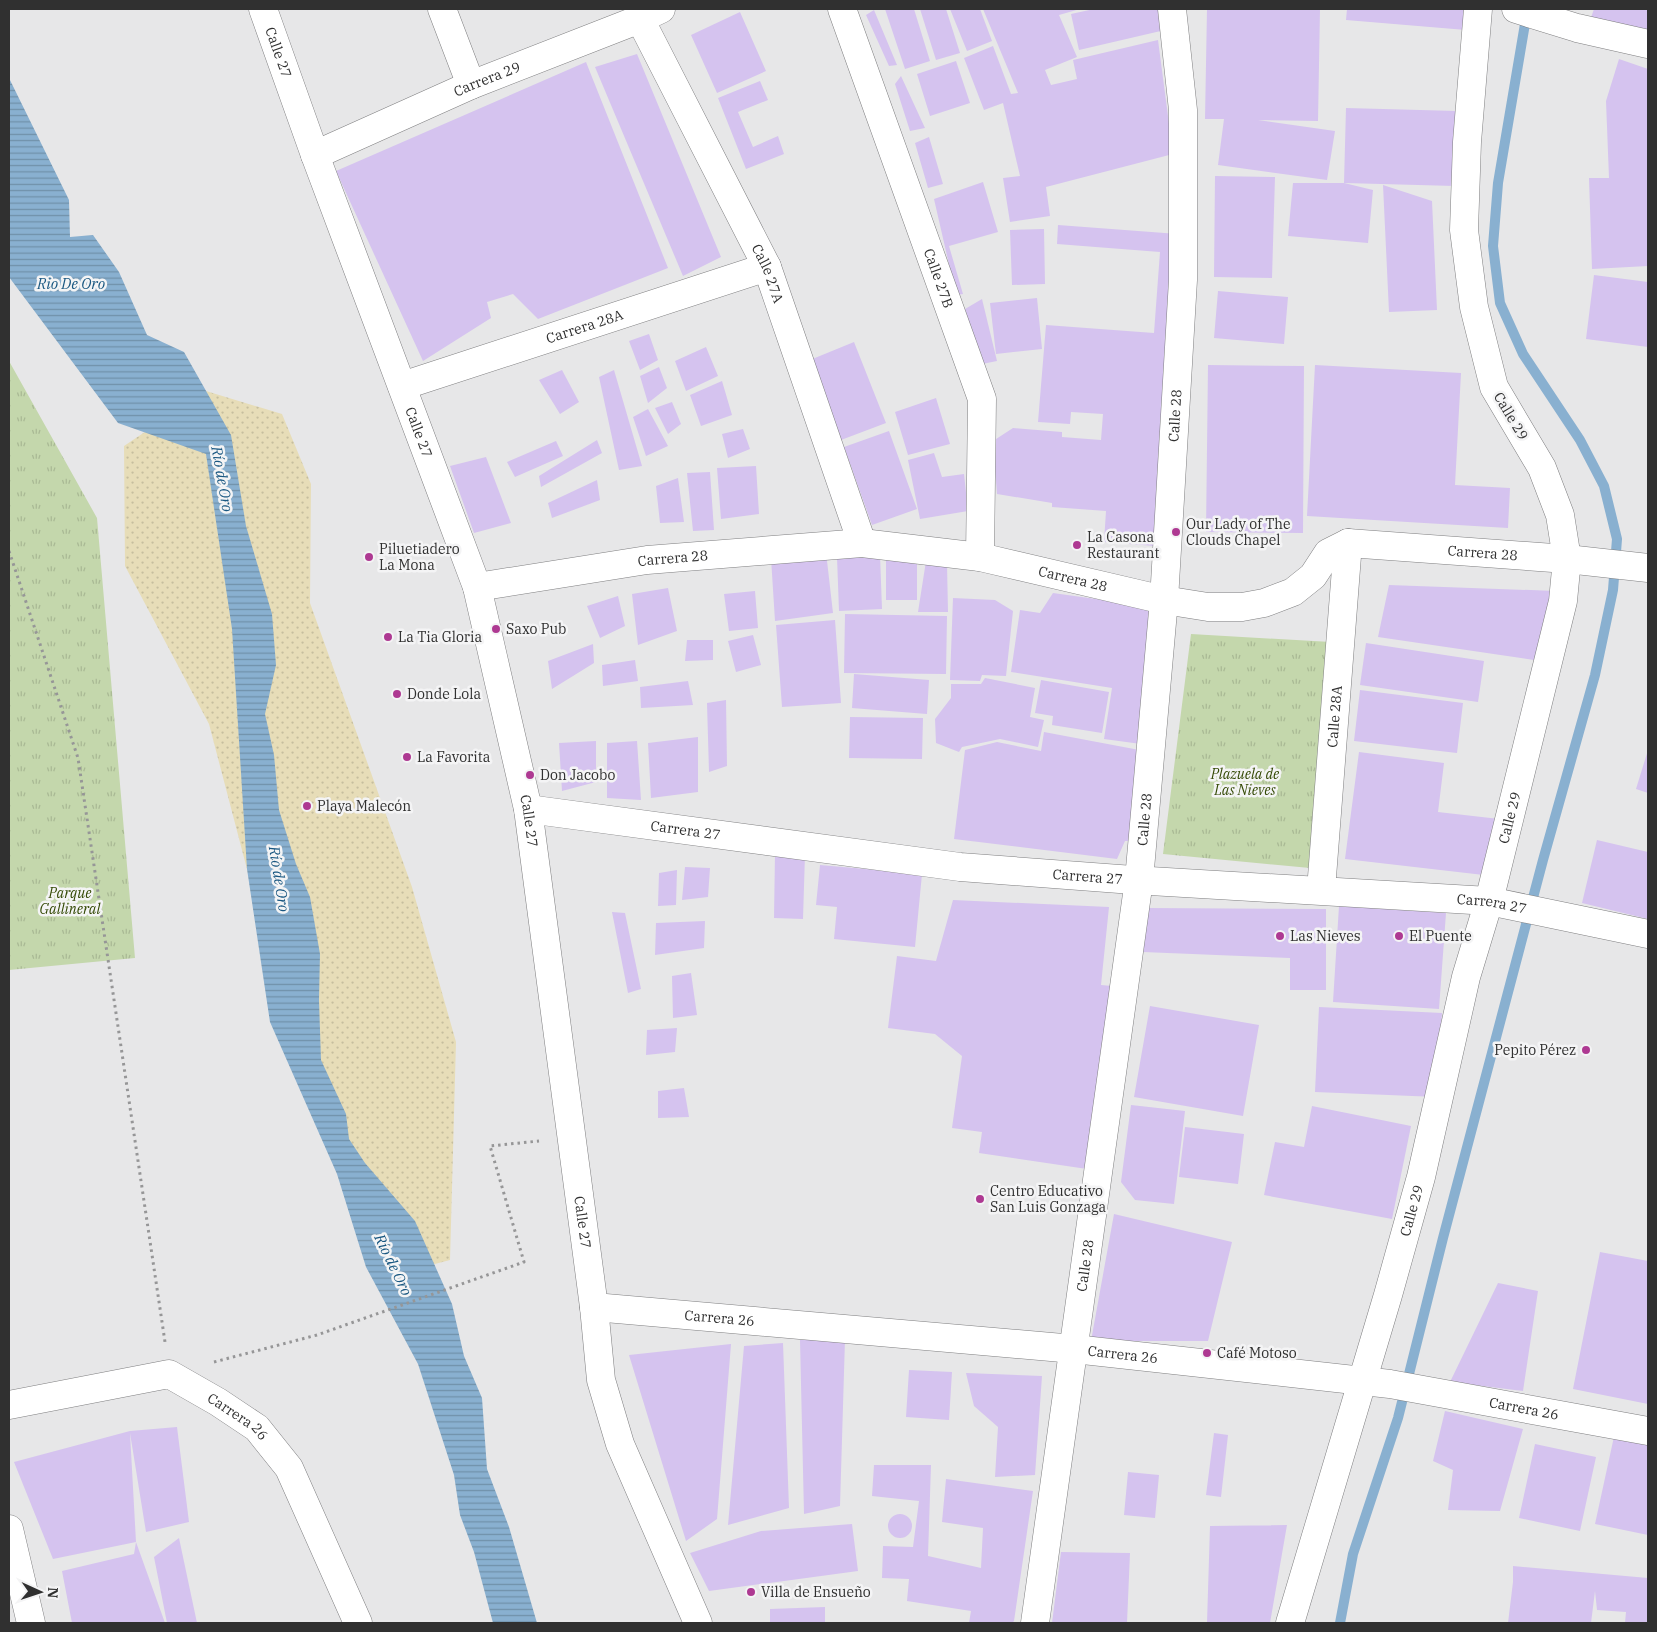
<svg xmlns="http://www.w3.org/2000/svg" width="1657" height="1632" font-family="'IBM Plex Serif',serif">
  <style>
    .grass { fill: url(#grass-tufts) }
    .sand { fill: url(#sand-dots) }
    .water { fill: url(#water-rules) }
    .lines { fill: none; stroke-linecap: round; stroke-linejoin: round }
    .stream { stroke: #89b0d0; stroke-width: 10 }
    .building { fill: #d5c3ef }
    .minor-casing { stroke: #7f7f80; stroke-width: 29 }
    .tertiary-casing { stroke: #7f7f80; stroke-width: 29 }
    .path { stroke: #969697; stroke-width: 3; stroke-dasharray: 2.5 4; stroke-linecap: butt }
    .minor { stroke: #fff; stroke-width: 28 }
    .tertiary { stroke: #fff; stroke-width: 28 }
    .poi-dot { fill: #ae3992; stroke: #f4f4f5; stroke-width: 2 }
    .labels { text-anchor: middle; stroke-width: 5; stroke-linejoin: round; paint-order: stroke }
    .street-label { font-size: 14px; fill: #303030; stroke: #f4f4f5 }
    .poi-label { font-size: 14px; fill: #303030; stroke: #f4f4f5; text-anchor: start }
    .park-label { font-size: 14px; font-style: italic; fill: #334904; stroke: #f4f4f5 }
    .water-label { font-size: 15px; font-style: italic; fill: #195781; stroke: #f4f4f5 }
  </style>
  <defs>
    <pattern id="grass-tufts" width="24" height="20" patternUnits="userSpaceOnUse" patternTransform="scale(1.25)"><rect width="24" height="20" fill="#c4d7ac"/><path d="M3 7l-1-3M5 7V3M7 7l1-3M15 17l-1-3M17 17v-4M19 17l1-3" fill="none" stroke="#a9b994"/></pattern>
    <pattern id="sand-dots" width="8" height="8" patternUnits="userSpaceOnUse" patternTransform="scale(1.25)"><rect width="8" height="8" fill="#e7ddb8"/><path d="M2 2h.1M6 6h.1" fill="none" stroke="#c6be9e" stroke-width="1.8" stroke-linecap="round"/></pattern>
    <pattern id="water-rules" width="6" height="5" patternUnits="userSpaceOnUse" patternTransform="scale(1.25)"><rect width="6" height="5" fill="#89b0d0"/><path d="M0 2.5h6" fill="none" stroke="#7090a9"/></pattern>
  </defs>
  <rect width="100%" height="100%" fill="#e7e7e8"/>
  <path class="grass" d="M 9,361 L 97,518 L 135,958 L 9,970 Z
    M 1191,634 L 1331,642 L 1310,868 L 1163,854 Z"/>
  <path class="sand" d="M 206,391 L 282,414 L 311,484 L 310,603 L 412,887 L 456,1042 L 450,1260 L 397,1274 L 280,995 L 209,724 L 125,566 L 124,446 Z"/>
  <path class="water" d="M 9,78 L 69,200 L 70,237 L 93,235 L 119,272 L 147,335 L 184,352 L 231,435 L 246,526 L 272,614 L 276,665 L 265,714 L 274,755 L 279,810 L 296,864 L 310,897 L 320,954 L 319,1000 L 321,1060 L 346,1114 L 349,1139 L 365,1163 L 415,1221 L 452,1304 L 464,1356 L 482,1398 L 487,1469 L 509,1527 L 537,1623 L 493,1623 L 474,1552 L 460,1515 L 454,1475 L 418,1364 L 366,1267 L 337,1174 L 270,1022 L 247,869 L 232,629 L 206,454 L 118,423 L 9,277 Z"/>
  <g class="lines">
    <path class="stream" d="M 1340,1623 L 1353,1554 L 1398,1418 L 1443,1238 L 1543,860 L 1595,675 L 1613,590 L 1617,539 L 1604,486 L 1580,440 L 1523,354 L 1500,303 L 1493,246 L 1498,183 L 1527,12"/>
  </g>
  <path class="building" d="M 885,9 L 914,9 L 930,61 L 905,69 Z
    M 920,9 L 946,9 L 960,53 L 936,60 Z
    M 950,9 L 980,9 L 992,41 L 967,51 Z
    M 983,9 L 1080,9 L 1059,15 L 1077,57 L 1045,70 L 1051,85 L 1077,79 L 1073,60 L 1158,40 L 1173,154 L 1046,187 L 1050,216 L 1010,222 L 1003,178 L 1020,176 L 1003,103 L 984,110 L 964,58 L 993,46 L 1011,94 L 1018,93 Z
    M 1094,9 L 1160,9 L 1165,30 L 1079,50 L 1071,14 Z
    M 1207,9 L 1320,9 L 1318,121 L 1258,120 L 1335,131 L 1327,180 L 1218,165 L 1224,119 L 1205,119 Z
    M 1347,9 L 1464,9 L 1466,30 L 1346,20 Z
    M 1594,9 L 1648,9 L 1648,30 L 1587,29 Z
    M 874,10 L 897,65 L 889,66 L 866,15 Z
    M 740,12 L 766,71 L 717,93 L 691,35 Z
    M 637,54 L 721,257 L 683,276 L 595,67 Z
    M 1619,59 L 1648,69 L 1648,266 L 1592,269 L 1589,178 L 1609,178 L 1606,101 Z
    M 956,61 L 970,103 L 930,116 L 917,74 Z
    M 586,62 L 668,268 L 538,319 L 513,294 L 487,302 L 491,318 L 423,361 L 336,171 Z
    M 901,76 L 925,128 L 910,131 L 895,84 Z
    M 760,81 L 768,100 L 738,112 L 753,147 L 778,136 L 784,154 L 746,169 L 718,98 Z
    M 1346,108 L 1457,111 L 1455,186 L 1344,183 Z
    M 929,137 L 943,184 L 928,188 L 915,143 Z
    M 1215,176 L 1275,177 L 1272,278 L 1214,277 Z
    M 983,182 L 998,232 L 949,246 L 963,294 L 956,295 L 934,199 Z
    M 1293,183 L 1344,183 L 1373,190 L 1368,243 L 1288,236 Z
    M 1383,185 L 1432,201 L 1437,310 L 1389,312 Z
    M 1058,225 L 1178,234 L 1155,546 L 1104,542 L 1106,511 L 1052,507 L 1052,503 L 997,494 L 993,441 L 1013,428 L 1062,432 L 1062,437 L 1101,440 L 1103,414 L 1071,412 L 1070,424 L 1038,422 L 1046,325 L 1154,333 L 1160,252 L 1057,244 Z
    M 1044,229 L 1045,284 L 1012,285 L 1010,230 Z
    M 1594,275 L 1648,282 L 1648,347 L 1586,339 Z
    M 1218,291 L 1288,297 L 1284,344 L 1214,338 Z
    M 1037,298 L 1042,349 L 996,354 L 990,303 Z
    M 982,299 L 997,361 L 982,364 L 965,309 Z
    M 649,334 L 658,360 L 640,370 L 629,341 Z
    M 854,342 L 886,423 L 841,440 L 810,360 Z
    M 706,347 L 718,376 L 686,391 L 675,361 Z
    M 1208,365 L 1304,366 L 1303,533 L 1206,532 Z
    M 1315,365 L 1461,373 L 1455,485 L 1510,488 L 1508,528 L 1307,516 Z
    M 659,367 L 667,388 L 648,403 L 640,376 Z
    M 562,370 L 579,402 L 560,414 L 539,380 Z
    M 614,370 L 642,466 L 619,470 L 599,377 Z
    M 722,381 L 732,415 L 701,426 L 690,395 Z
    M 936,398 L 950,444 L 908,455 L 895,412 Z
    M 672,402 L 681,424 L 668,434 L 655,408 Z
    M 648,409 L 668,446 L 646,456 L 633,417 Z
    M 743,429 L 750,449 L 728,458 L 722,434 Z
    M 889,431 L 917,509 L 872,525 L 844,447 Z
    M 597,440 L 602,453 L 541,487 L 539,476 Z
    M 556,441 L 563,456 L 515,477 L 507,462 Z
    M 934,453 L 942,477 L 964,474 L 968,511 L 920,519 L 908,460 Z
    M 486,457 L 511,523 L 474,533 L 450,466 Z
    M 756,466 L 759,514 L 721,519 L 717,468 Z
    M 710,472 L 714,530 L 693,531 L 687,473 Z
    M 678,478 L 684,522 L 660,523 L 656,486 Z
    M 597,480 L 600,500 L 552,518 L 548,503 Z
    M 886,551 L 917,551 L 917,600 L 886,600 Z
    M 826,552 L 833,613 L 775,621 L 771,558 Z
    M 880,555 L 882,609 L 839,611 L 837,557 Z
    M 926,561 L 947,564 L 948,612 L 918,612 Z
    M 1389,585 L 1556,591 L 1554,663 L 1378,637 Z
    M 668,588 L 677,631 L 638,645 L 632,594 Z
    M 755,591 L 758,628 L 729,631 L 724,594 Z
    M 1053,593 L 1153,607 L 1141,744 L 1104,739 L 1112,688 L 1011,672 L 1020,610 L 1040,613 Z
    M 618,596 L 625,626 L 600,638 L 587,606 Z
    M 953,598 L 995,600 L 1013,611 L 1006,676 L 982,675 L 980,681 L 950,680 Z
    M 845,614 L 947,616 L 946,674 L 844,673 Z
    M 835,620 L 841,703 L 782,707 L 776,625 Z
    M 753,635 L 761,665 L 736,672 L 728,641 Z
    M 687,640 L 713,640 L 713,660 L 685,661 Z
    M 1366,643 L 1484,661 L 1478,702 L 1360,685 Z
    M 593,644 L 594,663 L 552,689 L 548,661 Z
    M 635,660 L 638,681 L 603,686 L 602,665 Z
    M 854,674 L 929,680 L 927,714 L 852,708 Z
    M 985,678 L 1035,688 L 1030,717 L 1044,720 L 1038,747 L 1000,739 L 962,747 L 959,752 L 936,743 L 935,719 L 951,698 L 951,684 L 981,684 Z
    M 1041,680 L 1109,692 L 1102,733 L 1052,725 L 1053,716 L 1035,713 Z
    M 688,681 L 693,705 L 641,708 L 640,687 Z
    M 1360,690 L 1463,703 L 1457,753 L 1354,741 Z
    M 726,700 L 727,766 L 709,772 L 707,703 Z
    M 850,717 L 923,718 L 922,759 L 849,758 Z
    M 1044,732 L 1150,752 L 1133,841 L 1125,841 L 1117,859 L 954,839 L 965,750 L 997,742 L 1041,751 Z
    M 698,737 L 698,792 L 651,798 L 648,743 Z
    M 596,741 L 596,782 L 562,791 L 559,743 Z
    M 637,741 L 641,800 L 607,798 L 607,743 Z
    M 1648,750 L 1648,793 L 1636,789 Z
    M 1359,752 L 1444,763 L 1438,812 L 1508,820 L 1501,877 L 1345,859 Z
    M 1597,840 L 1648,852 L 1648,919 L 1582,903 Z
    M 775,854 L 805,854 L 803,919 L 774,918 Z
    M 820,865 L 922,874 L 915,947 L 834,939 L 837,907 L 816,905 Z
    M 685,867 L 710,868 L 708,897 L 682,900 Z
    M 677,870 L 676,905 L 658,906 L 659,873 Z
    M 953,900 L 1109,907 L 1101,985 L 1112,986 L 1087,1169 L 979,1153 L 982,1132 L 952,1128 L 962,1056 L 935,1034 L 888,1028 L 897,956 L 936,961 Z
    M 1339,906 L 1446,913 L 1439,1009 L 1333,1002 Z
    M 1145,908 L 1326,909 L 1326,990 L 1290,990 L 1290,958 L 1143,952 Z
    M 612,912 L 625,913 L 641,989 L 628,993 Z
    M 705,921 L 704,948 L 655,955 L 656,923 Z
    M 691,973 L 697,1015 L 673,1018 L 672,976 Z
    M 1150,1006 L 1259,1025 L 1243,1116 L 1134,1097 Z
    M 1319,1007 L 1442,1013 L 1437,1097 L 1315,1092 Z
    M 677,1028 L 675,1052 L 646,1055 L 647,1030 Z
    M 684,1088 L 689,1117 L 658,1118 L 658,1091 Z
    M 1131,1105 L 1185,1111 L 1174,1204 L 1135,1200 L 1121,1182 Z
    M 1312,1106 L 1411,1126 L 1392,1219 L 1264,1195 L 1275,1142 L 1304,1147 Z
    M 1185,1127 L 1244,1134 L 1238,1184 L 1179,1177 Z
    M 1114,1214 L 1232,1242 L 1208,1341 L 1091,1341 Z
    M 1600,1252 L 1648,1261 L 1648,1404 L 1573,1389 Z
    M 1498,1283 L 1538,1291 L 1523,1391 L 1450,1382 Z
    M 845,1339 L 840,1506 L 804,1514 L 800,1340 Z
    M 783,1343 L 789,1508 L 728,1525 L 744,1346 Z
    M 731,1344 L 717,1519 L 686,1541 L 629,1355 Z
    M 909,1370 L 952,1372 L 949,1420 L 906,1417 Z
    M 966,1373 L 1042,1376 L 1035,1475 L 995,1477 L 998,1427 L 974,1406 Z
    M 1445,1411 L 1523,1429 L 1500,1511 L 1448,1510 L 1453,1470 L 1433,1461 Z
    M 177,1427 L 189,1522 L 146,1532 L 130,1433 L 136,1542 L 53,1559 L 14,1462 L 130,1431 Z
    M 1615,1432 L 1648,1439 L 1648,1535 L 1595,1524 Z
    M 1214,1433 L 1228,1435 L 1221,1497 L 1206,1495 Z
    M 1535,1444 L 1596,1457 L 1580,1531 L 1519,1518 Z
    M 874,1465 L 931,1465 L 928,1556 L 981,1568 L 983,1528 L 942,1522 L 946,1479 L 1033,1491 L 1014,1621 L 1012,1623 L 969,1623 L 971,1611 L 907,1601 L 909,1579 L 882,1578 L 883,1546 L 913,1547 L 919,1501 L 872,1496 Z
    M 1128,1472 L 1159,1475 L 1155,1518 L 1124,1515 Z
    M888 1526a12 12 0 1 1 24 0a12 12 0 1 1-24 0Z
    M 852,1524 L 858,1571 L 709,1591 L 690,1553 L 761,1531 Z
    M 1287,1525 L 1270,1623 L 1207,1623 L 1210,1526 Z
    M 179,1538 L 197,1623 L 167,1623 L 154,1557 Z
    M 136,1542 L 165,1623 L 72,1623 L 62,1571 L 134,1554 Z
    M 1061,1552 L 1130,1553 L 1127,1623 L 1052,1623 Z
    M 1513,1566 L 1648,1578 L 1648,1623 L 1625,1623 L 1626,1612 L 1597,1610 L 1595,1591 L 1591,1623 L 1508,1623 L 1513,1582 Z
    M 825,1607 L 825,1623 L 770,1623 L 770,1609 Z"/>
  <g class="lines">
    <defs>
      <g id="minor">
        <path id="s1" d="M 263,9 L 315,155 L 477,587 L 528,809 L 594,1307 L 601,1380 L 620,1444 L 698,1623"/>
        <path d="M 442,9 L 471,85"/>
        <path id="s2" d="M 842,9 L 982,399 L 980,557"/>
        <path d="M 1516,9 L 1577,28 L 1648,44"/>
        <path id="s3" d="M 640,19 L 767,267 L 862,543"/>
        <path id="s4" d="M 315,155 L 471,85 L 640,19 L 661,9"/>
        <path id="s5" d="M 402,386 L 767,267"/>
        <path id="s6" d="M 477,587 L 647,560 L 862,543 L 980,557 L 1164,600 L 1208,607 L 1242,607 L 1264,603 L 1293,592 L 1313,576 L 1328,553 L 1348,543 L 1567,559 L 1648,568"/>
        <path id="s7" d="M 528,809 L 960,867 L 1133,880 L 1489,901 L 1648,934"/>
        <path id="s8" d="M 1321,890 L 1348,543"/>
        <path id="s9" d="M 594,1307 L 1074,1349 L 1390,1384 L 1648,1431"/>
        <path id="s10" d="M 9,1405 L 169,1374 L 218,1402 L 257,1428 L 289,1468 L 358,1623"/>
        <path id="s11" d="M 1290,1623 L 1388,1295 L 1421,1177 L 1466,977 L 1489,901 L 1563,601 L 1567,559 L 1560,515 L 1542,468 L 1494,387 L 1474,307 L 1464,230 L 1467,142 L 1478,9"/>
      </g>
      <g id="tertiary">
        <path d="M 9,1529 L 31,1623"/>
        <path id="s12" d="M 1035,1623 L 1139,880 L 1164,600 L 1183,280 L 1183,110 L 1172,9"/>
      </g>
    </defs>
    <use href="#minor" class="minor-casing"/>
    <use href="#tertiary" class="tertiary-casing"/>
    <path class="path" d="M 9,551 L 78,758 L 165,1342
      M 214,1362 L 317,1335 L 524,1262 L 490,1146 L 539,1141"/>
    <use href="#minor" class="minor"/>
    <use href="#tertiary" class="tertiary"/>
  </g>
  <g class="poi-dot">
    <circle cx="1176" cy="532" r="5"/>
    <circle cx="1077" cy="545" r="5"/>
    <circle cx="369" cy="557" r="5"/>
    <circle cx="496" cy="629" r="5"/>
    <circle cx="388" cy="637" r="5"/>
    <circle cx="397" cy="694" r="5"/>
    <circle cx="407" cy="757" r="5"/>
    <circle cx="530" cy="775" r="5"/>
    <circle cx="307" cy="806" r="5"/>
    <circle cx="1280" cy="936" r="5"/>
    <circle cx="1399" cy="936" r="5"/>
    <circle cx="1586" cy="1050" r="5"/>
    <circle cx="980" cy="1199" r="5"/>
    <circle cx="1207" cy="1353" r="5"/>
    <circle cx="751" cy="1592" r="5"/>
  </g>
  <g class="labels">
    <g class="street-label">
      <text dy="5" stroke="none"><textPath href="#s1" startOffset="46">Calle 27</textPath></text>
      <text dy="5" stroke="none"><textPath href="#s4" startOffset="188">Carrera 29</textPath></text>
      <text dy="5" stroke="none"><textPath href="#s3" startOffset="285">Calle 27A</textPath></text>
      <text dy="5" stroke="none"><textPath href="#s2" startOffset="286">Calle 27B</textPath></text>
      <text dy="5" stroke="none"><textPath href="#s5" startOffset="192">Carrera 28A</textPath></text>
      <text dy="5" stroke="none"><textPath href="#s12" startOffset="1216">Calle 28</textPath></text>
      <text transform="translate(1511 416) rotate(59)" y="5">Calle 29</text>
      <text dy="5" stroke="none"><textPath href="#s1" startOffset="451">Calle 27</textPath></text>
      <text dy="5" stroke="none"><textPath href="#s6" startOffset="1038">Carrera 28</textPath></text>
      <text dy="5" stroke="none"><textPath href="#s6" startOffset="198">Carrera 28</textPath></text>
      <text dy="5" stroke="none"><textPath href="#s6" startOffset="602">Carrera 28</textPath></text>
      <text dy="5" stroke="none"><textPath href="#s8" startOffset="174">Calle 28A</textPath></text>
      <text dy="5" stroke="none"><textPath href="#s11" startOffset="835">Calle 29</textPath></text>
      <text dy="5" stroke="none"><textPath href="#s12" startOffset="811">Calle 28</textPath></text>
      <text dy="5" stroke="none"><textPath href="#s1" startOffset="856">Calle 27</textPath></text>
      <text dy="5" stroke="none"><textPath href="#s7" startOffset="159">Carrera 27</textPath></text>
      <text dy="5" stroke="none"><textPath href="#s7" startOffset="564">Carrera 27</textPath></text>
      <text dy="5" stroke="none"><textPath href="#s7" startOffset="969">Carrera 27</textPath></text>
      <text dy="5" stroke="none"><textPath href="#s11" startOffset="430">Calle 29</textPath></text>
      <text dy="5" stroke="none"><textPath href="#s1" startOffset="1261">Calle 27</textPath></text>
      <text dy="5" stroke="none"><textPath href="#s12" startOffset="361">Calle 28</textPath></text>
      <text dy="5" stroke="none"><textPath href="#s9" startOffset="126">Carrera 26</textPath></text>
      <text dy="5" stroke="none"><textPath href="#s9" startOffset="531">Carrera 26</textPath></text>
      <text dy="5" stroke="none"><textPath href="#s9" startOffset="936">Carrera 26</textPath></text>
      <text dy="5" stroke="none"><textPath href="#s10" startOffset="244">Carrera 26</textPath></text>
    </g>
    <g class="poi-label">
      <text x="1186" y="529">Our Lady of The<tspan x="1186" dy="16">Clouds Chapel</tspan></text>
      <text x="1087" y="542">La Casona<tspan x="1087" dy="16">Restaurant</tspan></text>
      <text x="379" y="554">Piluetiadero<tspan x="379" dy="16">La Mona</tspan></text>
      <text x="506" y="634">Saxo Pub</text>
      <text x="398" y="642">La Tia Gloria</text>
      <text x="407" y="699">Donde Lola</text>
      <text x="417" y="762">La Favorita</text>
      <text x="540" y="780">Don Jacobo</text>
      <text x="317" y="811">Playa Malecón</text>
      <text x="1290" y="941">Las Nieves</text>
      <text x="1409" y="941">El Puente</text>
      <text x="1576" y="1055" text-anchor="end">Pepito Pérez</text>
      <text x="990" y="1196">Centro Educativo<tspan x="990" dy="16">San Luis Gonzaga</tspan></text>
      <text x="1217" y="1358">Café Motoso</text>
      <text x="761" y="1597">Villa de Ensueño</text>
    </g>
    <g class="park-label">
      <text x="1245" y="779">Plazuela de<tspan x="1245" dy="16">Las Nieves</tspan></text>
      <text x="70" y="898">Parque<tspan x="70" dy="16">Gallineral</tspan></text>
    </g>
    <g class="water-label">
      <text x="71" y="289">Rio De Oro</text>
      <text transform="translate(222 479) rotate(80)" y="5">Río de Oro</text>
      <text transform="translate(279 879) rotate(81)" y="5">Río de Oro</text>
      <text transform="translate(393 1265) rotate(64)" y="5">Río de Oro</text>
    </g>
  </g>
  <rect width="1657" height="1632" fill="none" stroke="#303030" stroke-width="20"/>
  <g transform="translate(40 1592) rotate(93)" stroke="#f4f4f5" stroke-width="4" paint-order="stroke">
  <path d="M0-4L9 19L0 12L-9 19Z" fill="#303030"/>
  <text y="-8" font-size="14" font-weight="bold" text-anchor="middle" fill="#303030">N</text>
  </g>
</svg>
